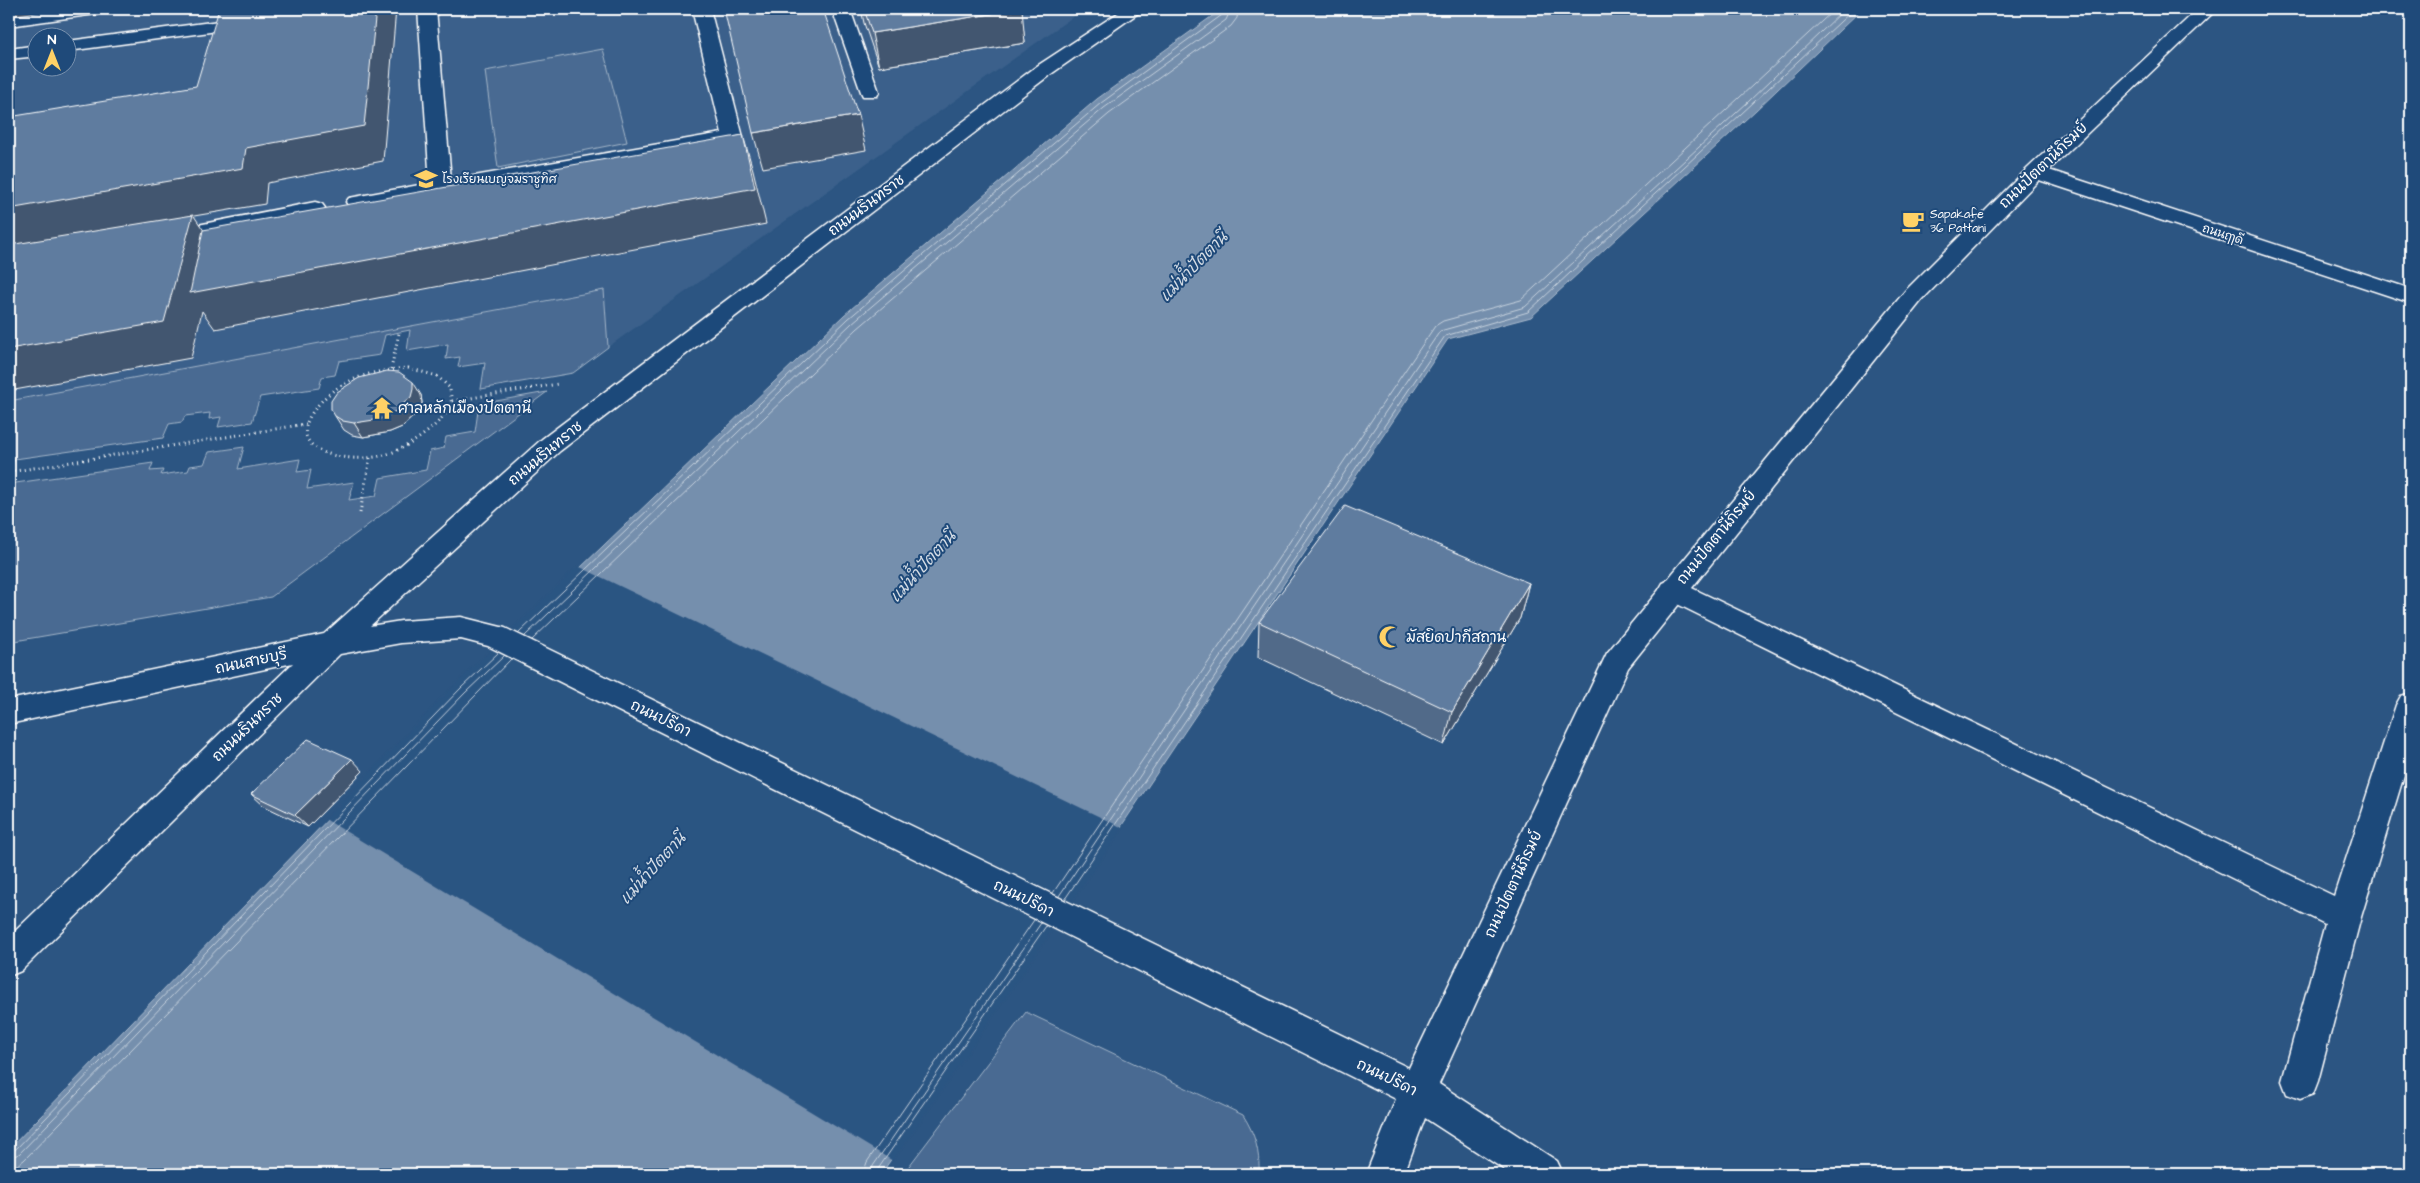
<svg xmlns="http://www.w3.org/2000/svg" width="2420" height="1183" font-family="'Architects Daughter','Playpen Sans Thai',sans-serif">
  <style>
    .built { fill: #3b618b; fill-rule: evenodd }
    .green { fill: #486b92; stroke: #a4b5c8 }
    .water { fill: #748fad; stroke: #acbcce }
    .pier { fill: #2c5582 }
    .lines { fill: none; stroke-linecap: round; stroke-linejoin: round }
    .shore { stroke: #c7d2de; stroke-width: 1 }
    .service-casing { stroke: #fff; stroke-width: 3 }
    .minor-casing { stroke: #fff; stroke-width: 3 }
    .tertiary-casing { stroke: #fff; stroke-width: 3 }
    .path { stroke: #fff; stroke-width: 3; stroke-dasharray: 1 4; stroke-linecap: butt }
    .service { fill: #1f4a7a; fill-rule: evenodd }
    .minor { fill: #1f4a7a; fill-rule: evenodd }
    .tertiary { fill: #1f4a7a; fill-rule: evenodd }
    .wall { fill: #516b89; stroke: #fff }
    .shaded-wall { fill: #42576f; stroke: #fff }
    .building { fill: #5e7c9f; stroke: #fff }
    .labels { text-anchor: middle; stroke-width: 4; stroke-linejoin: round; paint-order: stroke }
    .far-poi-label { font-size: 12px; fill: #fff; stroke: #1f4a7a; text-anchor: start }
    .far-street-label { font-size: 12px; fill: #fff; stroke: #1f4a7a }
    .street-label { font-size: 15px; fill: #fff; stroke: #1f4a7a }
    .poi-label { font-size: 15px; fill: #fff; stroke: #1f4a7a; text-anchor: start }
    .water-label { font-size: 16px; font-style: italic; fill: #d5dde6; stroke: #1f4a7a }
  </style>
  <rect width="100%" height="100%" fill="#2c5582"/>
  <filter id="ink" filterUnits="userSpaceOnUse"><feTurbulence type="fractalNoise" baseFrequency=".02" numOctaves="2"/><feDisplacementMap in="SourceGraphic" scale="10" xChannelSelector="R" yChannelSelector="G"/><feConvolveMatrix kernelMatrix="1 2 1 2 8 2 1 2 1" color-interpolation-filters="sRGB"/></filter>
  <g filter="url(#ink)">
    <path class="built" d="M 9,9 L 1079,9 L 1081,11 L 608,347 L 604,290 L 9,401 ZM 38,38 L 68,38 L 68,68 L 38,68 Z"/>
    <path class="green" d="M 603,49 L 627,142 L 498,168 L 485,71 Z
      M 604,290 L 608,347 L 573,373 L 481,389 L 485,363 L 458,367 L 460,357 L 446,359 L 448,344 L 407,351 L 410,330 L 385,335 L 380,355 L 339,361 L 335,375 L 322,377 L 319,388 L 260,397 L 252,422 L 218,427 L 221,417 L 209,419 L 210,413 L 185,416 L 182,422 L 169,424 L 163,438 L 15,459 L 9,474 L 9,401 Z
      M 547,392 L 271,597 L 9,642 L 9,484 L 153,463 L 150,471 L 163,470 L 161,475 L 188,471 L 190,466 L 204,464 L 209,452 L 244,447 L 238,469 L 300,459 L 297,472 L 311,470 L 307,489 L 354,482 L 349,500 L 376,496 L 380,478 L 426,470 L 430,451 L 444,448 L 446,437 L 475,432 L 479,404 Z
      M 1026,1012 L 1243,1115 C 1255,1134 1260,1151 1259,1174 L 903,1174 Z"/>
    <path class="water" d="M 1222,9 L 1862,9 L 1756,110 L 1531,317 L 1448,339 L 1114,837 L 881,1174 L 9,1174 L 9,1149 L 458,685 L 844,315 L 1097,99 Z"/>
    <path class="pier" d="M 578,566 L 1123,828 L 893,1161 L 325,819 L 456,683 Z"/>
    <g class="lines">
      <path class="shore" d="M 519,633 L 848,319 L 1101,103 L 1222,15 L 1224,9
        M 525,636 L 852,323 L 1104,108 L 1226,20 L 1231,9
        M 532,640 L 857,329 L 1109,114 L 1231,26 L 1237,18 L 1238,9
        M 1053,893 L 1435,326 L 1443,321 L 1521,300 L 1835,9
        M 1059,896 L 1440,331 L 1525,307 L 1748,102 L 1845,9
        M 1065,899 L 1445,336 L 1528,312 L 1854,9
        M 9,1152 L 15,1150 L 461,688 L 498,653
        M 9,1158 L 19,1154 L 465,693 L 504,656
        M 9,1166 L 17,1165 L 24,1160 L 511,659
        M 863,1174 L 867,1162 L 1034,920
        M 871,1174 L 873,1166 L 1041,923
        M 877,1174 L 878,1169 L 1046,926"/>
      <defs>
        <path id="service" d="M 60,9 L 105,9 L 102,13 L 96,14 L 9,26 L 9,16 Z
          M 418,9 L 436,9 L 451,180 L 722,133 L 692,9 L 710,9 L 743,137 L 740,141 L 733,143 L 356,208 L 349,206 L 346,202 L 349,198 L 430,183 Z
          M 832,9 L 850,9 L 879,92 L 877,96 L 863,96 L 861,92 Z
          M 219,21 L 225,22 L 228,26 L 225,30 L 68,51 L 68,41 Z
          M 38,45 L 38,56 L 9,59 L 9,49 Z
          M 315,202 L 322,204 L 325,208 L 322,212 L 167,243 L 159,242 L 156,237 L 159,232 L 167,231 Z"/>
        <path id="minor" d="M 1673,579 L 2334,896 L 2396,705 L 2401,696 L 2411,693 L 2411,752 L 2361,917 L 2318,1081 L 2313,1094 L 2300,1099 L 2287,1094 L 2282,1081 L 2325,924 L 1663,597 L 1659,590 L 1663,583 Z"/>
        <path id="tertiary" d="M 1124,9 L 1144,9 L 1051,74 L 560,451 L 370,626 L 401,621 L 461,617 L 505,628 L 1409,1068 L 1607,653 L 1906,290 L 2028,168 L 2198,9 L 2217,9 L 2049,170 L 2411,289 L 2411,303 L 2039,180 L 1922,300 L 1628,668 L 1439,1084 L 1557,1161 L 1563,1174 L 1511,1174 L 1425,1118 L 1404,1174 L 1366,1174 L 1396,1099 L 488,646 L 461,639 L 401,643 L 340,654 L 21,971 L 9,976 L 9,937 L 293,663 L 9,724 L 9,700 L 324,634 L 542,439 L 1037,66 Z"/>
      </defs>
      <use href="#service" class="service-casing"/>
      <use href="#minor" class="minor-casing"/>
      <use href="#tertiary" class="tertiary-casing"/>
      <path class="path" d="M 408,368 L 437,376 L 450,388 C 450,393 452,399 451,403 C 448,413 439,421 433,427 C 418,440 399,452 380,456 C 344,464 277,451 319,404 C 341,378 376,370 408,368 Z
        M 391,369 L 399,333
        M 452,401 L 558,384
        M 9,472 L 306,424
        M 360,513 L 370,458"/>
      <use href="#service" class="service"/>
      <use href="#minor" class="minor"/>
      <use href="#tertiary" class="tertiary"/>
    </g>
    <path class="wall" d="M 861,9 L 1021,9 L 1025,43 L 879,67 L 864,23 Z
      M 421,395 L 422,403 L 419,411 L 402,427 L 390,432 L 363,437 L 352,435 L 344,430 L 335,416 Z
      M 1529,583 L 1520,618 L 1444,745 L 1258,657 L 1259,622 Z
      M 363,771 L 308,827 L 264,806 L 251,794 Z"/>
    <path class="shaded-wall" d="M 9,9 L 63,9 L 9,16 Z
      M 376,9 L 396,9 L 383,161 L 267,183 L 265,204 L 194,216 L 217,250 L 743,135 L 753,170 L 766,224 L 215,329 L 202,311 L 191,358 L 9,391 L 9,209 L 246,148 Z
      M 1022,9 L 1025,43 L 879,67 L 872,33 Z
      M 858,115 L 866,150 L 763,168 L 753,133 Z
      M 413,382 L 421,395 L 422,403 L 419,411 L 402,427 L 390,432 L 363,437 L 354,423 Z
      M 1529,583 L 1520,618 L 1444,745 L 1452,712 Z
      M 352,759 L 363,771 L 308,827 L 295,815 Z"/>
    <path class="building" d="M 219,9 L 376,9 L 364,126 L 246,148 L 243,168 L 9,209 L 9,117 L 196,86 Z
      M 724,9 L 823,9 L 858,115 L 753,133 Z
      M 864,9 L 1022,9 L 872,33 Z
      M 743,135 L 755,188 L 190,293 L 203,230 Z
      M 193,215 L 164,322 L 9,349 L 9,245 Z
      M 387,371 L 399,372 L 413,382 L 413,389 L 411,397 L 393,413 L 381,419 L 354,423 L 343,421 L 335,416 L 331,409 L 331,401 L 337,392 L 359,378 Z
      M 1345,506 L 1529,583 L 1452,712 L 1259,622 Z
      M 308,739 L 352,759 L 295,815 L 251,794 Z"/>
  </g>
  <defs>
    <symbol id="school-bare" viewBox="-9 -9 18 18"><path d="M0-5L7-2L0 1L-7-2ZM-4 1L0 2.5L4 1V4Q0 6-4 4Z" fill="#ffd166" stroke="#1f4a7a" stroke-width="2.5" paint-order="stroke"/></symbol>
    <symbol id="cafe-bare" viewBox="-9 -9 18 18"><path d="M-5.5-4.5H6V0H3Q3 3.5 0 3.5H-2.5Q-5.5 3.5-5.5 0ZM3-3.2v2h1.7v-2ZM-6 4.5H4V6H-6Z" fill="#ffd166" stroke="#1f4a7a" stroke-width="2.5" paint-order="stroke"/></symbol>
    <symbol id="temple-bare" viewBox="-9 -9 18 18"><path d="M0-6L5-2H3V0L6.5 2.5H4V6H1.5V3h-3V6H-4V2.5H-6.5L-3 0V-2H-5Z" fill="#ffd166" stroke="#1f4a7a" stroke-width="2.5" paint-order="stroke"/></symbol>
    <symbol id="mosque-bare" viewBox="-9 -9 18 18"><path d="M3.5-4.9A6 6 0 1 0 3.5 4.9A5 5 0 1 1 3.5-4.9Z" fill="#ffd166" stroke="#1f4a7a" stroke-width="2.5" paint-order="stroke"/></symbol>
  </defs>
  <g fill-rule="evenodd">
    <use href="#school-bare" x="410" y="163" width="32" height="32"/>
    <use href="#cafe-bare" x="1897" y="205" width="32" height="32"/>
    <use href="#temple-bare" x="366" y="392" width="32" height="32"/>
    <use href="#mosque-bare" x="1374" y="621" width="32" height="32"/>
  </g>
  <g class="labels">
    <g class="far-poi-label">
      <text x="442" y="183">โรงเรียนเบญจมราชูทิศ</text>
      <text x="1930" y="218">Sapakafe<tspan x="1930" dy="14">36 Pattani</tspan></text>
    </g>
    <g class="far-street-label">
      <text transform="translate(2223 234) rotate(18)" y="4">ถนนฤๅดี</text>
    </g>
    <g class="street-label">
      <text transform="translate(2043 165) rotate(-44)" y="5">ถนนปัตตานีภิรมย์</text>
      <text transform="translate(866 205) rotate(-37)" y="5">ถนนนรินทราช</text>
      <text transform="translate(545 453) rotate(-40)" y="5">ถนนนรินทราช</text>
      <text transform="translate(1716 537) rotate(-51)" y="5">ถนนปัตตานีภิรมย์</text>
      <text transform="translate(251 661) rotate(-12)" y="5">ถนนสายบุรี</text>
      <text transform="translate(661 718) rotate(26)" y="5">ถนนปรีดา</text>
      <text transform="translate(247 727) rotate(-44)" y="5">ถนนนรินทราช</text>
      <text transform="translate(1513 884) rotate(-65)" y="5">ถนนปัตตานีภิรมย์</text>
      <text transform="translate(1024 898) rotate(26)" y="5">ถนนปรีดา</text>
      <text transform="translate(1387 1077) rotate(26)" y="5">ถนนปรีดา</text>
    </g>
    <g class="poi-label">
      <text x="398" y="413">ศาลหลักเมืองปัตตานี</text>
      <text x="1406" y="642">มัสยิดปากีสถาน</text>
    </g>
    <g class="water-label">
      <text transform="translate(1193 266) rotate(-46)" y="6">แม่น้ำปัตตานี</text>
      <text transform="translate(922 566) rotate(-48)" y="6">แม่น้ำปัตตานี</text>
      <text transform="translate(652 868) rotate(-48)" y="6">แม่น้ำปัตตานี</text>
    </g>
  </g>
  <rect width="2420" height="1183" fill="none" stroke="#1f4a7a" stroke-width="30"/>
  <rect x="15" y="15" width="2390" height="1153" fill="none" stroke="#fff" stroke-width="2" filter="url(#ink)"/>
  <g transform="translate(52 52)"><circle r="24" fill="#1f4a7a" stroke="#7992af"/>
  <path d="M0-4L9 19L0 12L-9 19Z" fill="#ffd166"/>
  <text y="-8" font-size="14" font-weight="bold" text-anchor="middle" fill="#ffffff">N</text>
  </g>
</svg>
